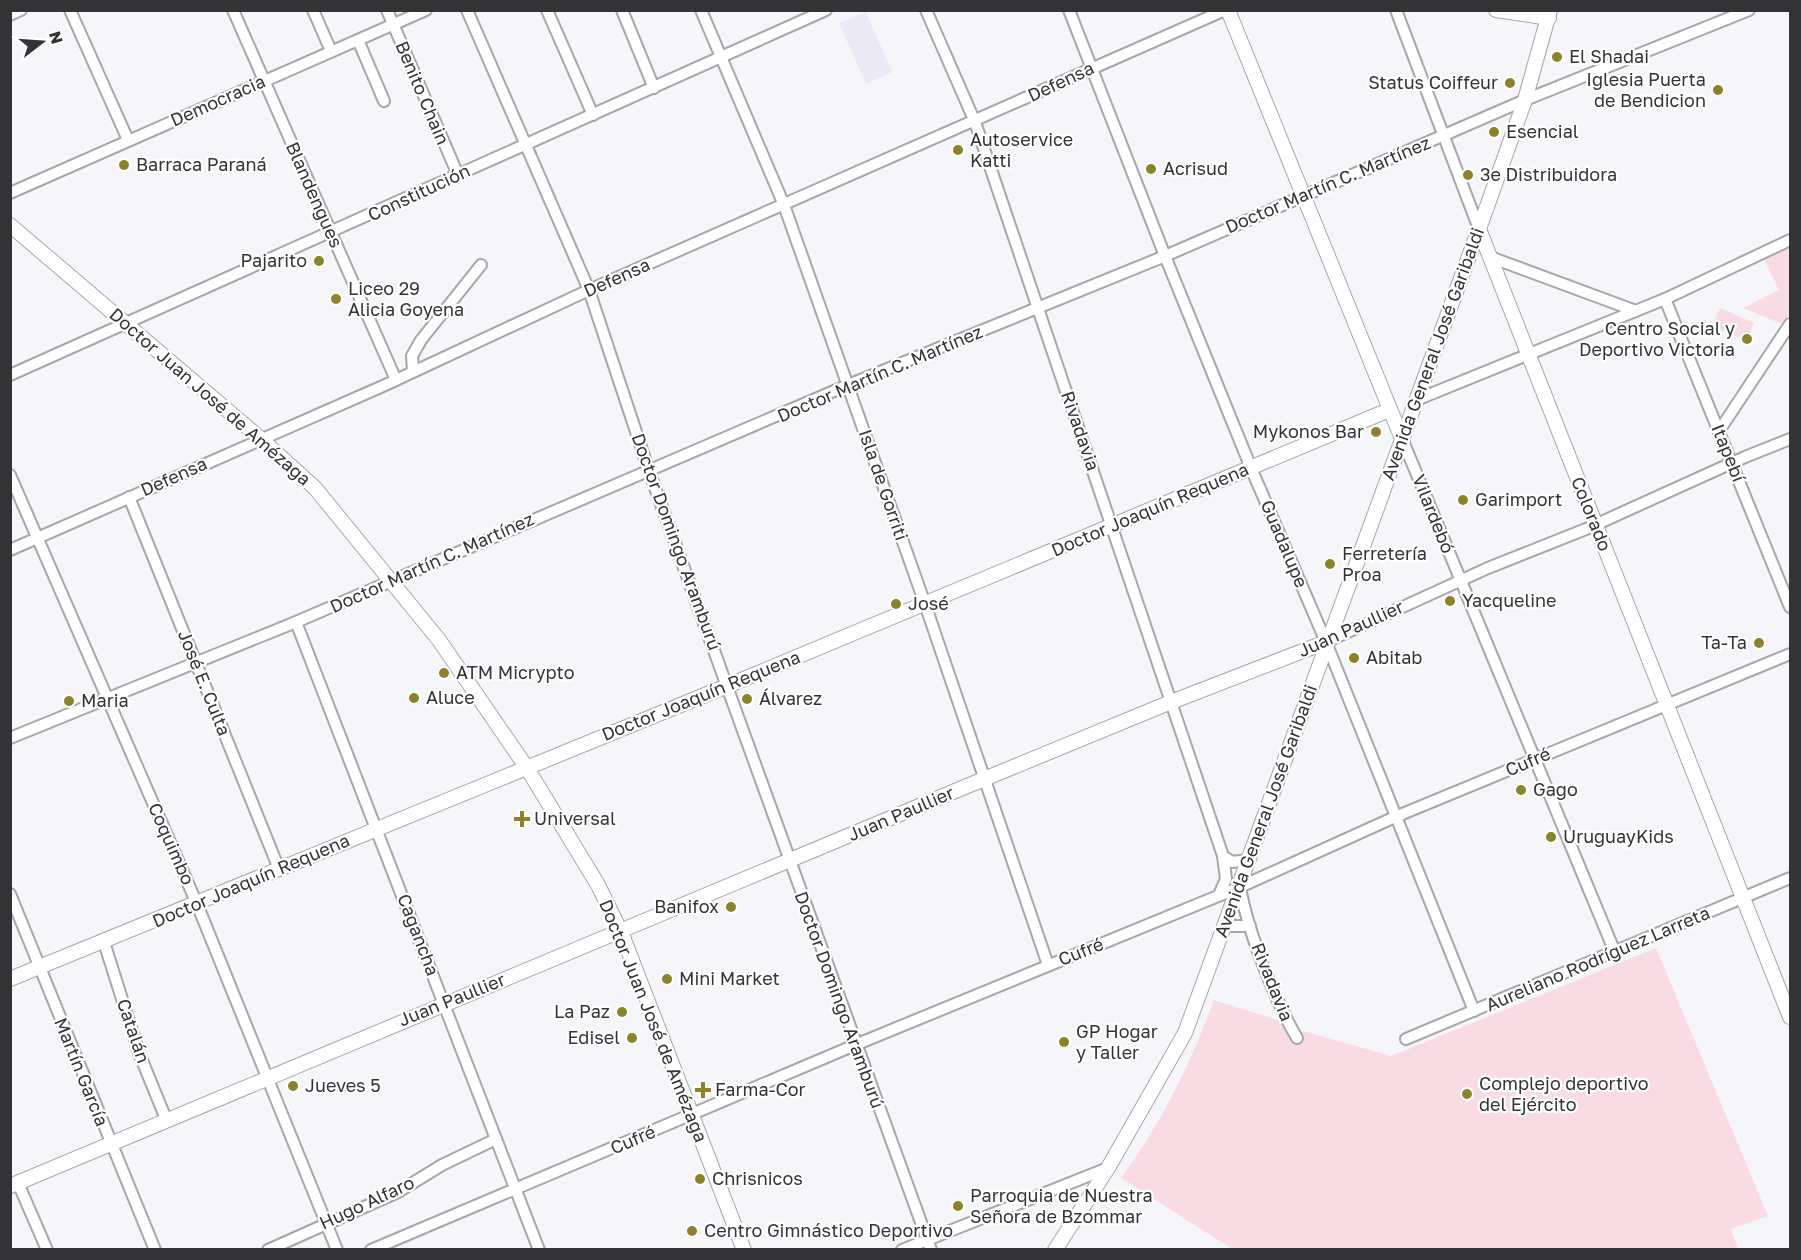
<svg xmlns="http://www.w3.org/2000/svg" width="1801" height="1260" viewBox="0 0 1801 1260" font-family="'Golos Text',sans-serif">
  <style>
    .built { fill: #ebe9f5 }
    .green { fill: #f9dce3 }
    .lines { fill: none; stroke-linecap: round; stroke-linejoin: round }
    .minor-casing { stroke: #a7a6ab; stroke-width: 14 }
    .tertiary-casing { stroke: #a7a6ab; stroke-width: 16 }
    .minor { stroke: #fff; stroke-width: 10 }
    .tertiary { stroke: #fff; stroke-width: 14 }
    .poi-dot { fill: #8b822a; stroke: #fff; stroke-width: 2 }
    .labels { text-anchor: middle; stroke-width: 4.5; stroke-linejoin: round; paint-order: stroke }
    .poi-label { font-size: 18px; fill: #333335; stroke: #fff; text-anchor: start }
    .street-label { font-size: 18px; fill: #333335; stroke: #fff }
  </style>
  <rect width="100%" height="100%" fill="#f6f5fa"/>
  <path class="built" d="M866,12L892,72L866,84L839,23Z"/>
  <g class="green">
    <path d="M1790,246V313L1782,324L1743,308L1779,290L1764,259Z"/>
    <path d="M1720,308L1754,323L1746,341L1712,326Z"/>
    <path d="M1656,948L1768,1216L1731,1229L1738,1249H1232L1121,1178C1161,1124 1191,1063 1214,1000L1281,1021L1294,1045L1304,1038L1301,1033L1303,1031L1391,1056Z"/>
  </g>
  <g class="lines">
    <defs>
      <g id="minor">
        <path d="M70,10L128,140"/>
        <path d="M233,10L396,380"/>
        <path d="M313,10L331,51"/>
        <path d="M387,10L458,175"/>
        <path d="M467,10L589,290L649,471L931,1250"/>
        <path d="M547,10L593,115"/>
        <path d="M622,10L654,88"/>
        <path d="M701,10L784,205L925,604L1048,965"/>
        <path d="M926,10L975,122L1223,856L1232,862L1249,860"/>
        <path d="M1069,10L1165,256L1251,468L1326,642L1474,1011"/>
        <path d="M1396,10L1479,229"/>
        <path d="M10,15L21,10"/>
        <path d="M358,40L384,101"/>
        <path d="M10,193L426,10"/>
        <path d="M1490,257L1636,311"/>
        <path d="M1665,299L1790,607"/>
        <path d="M413,371L412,356L421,340L481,265"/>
        <path d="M10,375L826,10"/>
        <path d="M1416,400L1665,299L1790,240"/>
        <path d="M1719,431L1790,324"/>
        <path d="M1403,441L1614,950"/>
        <path d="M10,475L197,904L337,1250"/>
        <path d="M129,497L279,869"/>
        <path d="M10,550L383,386L589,290L1225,10"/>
        <path d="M296,622L539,1250"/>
        <path d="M1326,642L1488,568L1586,529L1745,457L1790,439"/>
        <path d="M10,738L296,622L848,385L1165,256L1525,100L1749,10"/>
        <path d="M1240,887C1247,929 1275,1001 1297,1038"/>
        <path d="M10,894L155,1250"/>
        <path d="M1219,895L1226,879L1223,856"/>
        <path d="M1225,926H1250"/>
        <path d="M104,942L139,1053L166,1119"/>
        <path d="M1406,1039L1790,878"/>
        <path d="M18,1183L47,1250"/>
        <path d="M268,1250L398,1192L442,1165L496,1139"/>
        <path d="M371,1250L855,1045L1240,887L1395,817L1790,654"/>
        <path d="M902,1250L1108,1168"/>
      </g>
      <g id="tertiary">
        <path d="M1228,10L1403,441"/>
        <path d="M1496,10L1549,18"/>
        <path d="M10,225L261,439L315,488L439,640L527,768L598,885L621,932L744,1250"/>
        <path d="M1479,229L1790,1017"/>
        <path d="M10,979L727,686L1389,410"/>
        <path d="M10,1186L984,779L1171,702L1326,642"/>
        <path d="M1055,1250L1108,1168L1185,1033L1479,229L1525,100L1550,10"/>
      </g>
    </defs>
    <use href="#minor" class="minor-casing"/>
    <use href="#tertiary" class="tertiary-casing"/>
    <use href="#minor" class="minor"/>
    <use href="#tertiary" class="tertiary"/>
  </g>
  <g class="poi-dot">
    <circle cx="1557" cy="57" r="6"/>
    <circle cx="1510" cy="83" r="6"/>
    <circle cx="1718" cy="90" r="6"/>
    <circle cx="1494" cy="132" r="6"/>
    <circle cx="958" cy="150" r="6"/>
    <circle cx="124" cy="165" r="6"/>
    <circle cx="1151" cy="169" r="6"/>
    <circle cx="1468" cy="175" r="6"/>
    <circle cx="319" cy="261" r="6"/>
    <circle cx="336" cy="299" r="6"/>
    <circle cx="1747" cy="339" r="6"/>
    <circle cx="1376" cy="432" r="6"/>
    <circle cx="1463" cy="500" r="6"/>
    <circle cx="1330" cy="564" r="6"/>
    <circle cx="1450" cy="601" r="6"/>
    <circle cx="896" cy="604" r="6"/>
    <circle cx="1759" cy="643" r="6"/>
    <circle cx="1354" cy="658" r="6"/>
    <circle cx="444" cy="673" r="6"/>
    <circle cx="414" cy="698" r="6"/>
    <circle cx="747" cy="699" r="6"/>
    <circle cx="69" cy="701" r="6"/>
    <circle cx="1521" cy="790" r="6"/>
    <path d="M519 810h6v6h6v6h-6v6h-6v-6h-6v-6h6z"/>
    <circle cx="1551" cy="837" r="6"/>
    <circle cx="731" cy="907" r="6"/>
    <circle cx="667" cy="979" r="6"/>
    <circle cx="622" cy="1012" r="6"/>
    <circle cx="632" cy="1038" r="6"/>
    <circle cx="1064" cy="1042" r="6"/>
    <circle cx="293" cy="1086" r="6"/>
    <path d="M700 1081h6v6h6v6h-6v6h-6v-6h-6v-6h6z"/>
    <circle cx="1467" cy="1094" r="6"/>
    <circle cx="700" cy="1179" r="6"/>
    <circle cx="958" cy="1206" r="6"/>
    <circle cx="692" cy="1231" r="6"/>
  </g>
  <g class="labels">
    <g class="poi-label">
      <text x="1569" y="63">El Shadai</text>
      <text x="1706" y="86" text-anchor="end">Iglesia Puerta<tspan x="1706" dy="21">de Bendicion</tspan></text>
      <text x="1498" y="89" text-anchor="end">Status Coiffeur</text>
      <text x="1506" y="138">Esencial</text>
      <text x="970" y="146">Autoservice<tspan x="970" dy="21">Katti</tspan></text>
      <text x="136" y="171">Barraca Paraná</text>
      <text x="1163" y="175">Acrisud</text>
      <text x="1480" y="181">3e Distribuidora</text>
      <text x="307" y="267" text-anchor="end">Pajarito</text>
      <text x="348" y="295">Liceo 29<tspan x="348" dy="21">Alicia Goyena</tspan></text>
      <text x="1735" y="335" text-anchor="end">Centro Social y<tspan x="1735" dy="21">Deportivo Victoria</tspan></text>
      <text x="1364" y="438" text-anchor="end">Mykonos Bar</text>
      <text x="1475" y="506">Garimport</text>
      <text x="1342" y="560">Ferretería<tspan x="1342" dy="21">Proa</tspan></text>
      <text x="1462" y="607">Yacqueline</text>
      <text x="908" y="610">José</text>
      <text x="1747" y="649" text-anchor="end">Ta-Ta</text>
      <text x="1366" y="664">Abitab</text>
      <text x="456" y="679">ATM Micrypto</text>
      <text x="426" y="704">Aluce</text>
      <text x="759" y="705">Álvarez</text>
      <text x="81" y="707">Maria</text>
      <text x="1533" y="796">Gago</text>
      <text x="534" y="825">Universal</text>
      <text x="1563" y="843">UruguayKids</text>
      <text x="719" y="913" text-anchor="end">Banifox</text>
      <text x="679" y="985">Mini Market</text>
      <text x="610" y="1018" text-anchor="end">La Paz</text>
      <text x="1076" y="1038">GP Hogar<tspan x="1076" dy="21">y Taller</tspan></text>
      <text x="620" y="1044" text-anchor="end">Edisel</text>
      <text x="1479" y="1090">Complejo deportivo<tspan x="1479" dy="21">del Ejército</tspan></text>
      <text x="305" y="1092">Jueves 5</text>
      <text x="715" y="1096">Farma-Cor</text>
      <text x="712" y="1185">Chrisnicos</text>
      <text x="970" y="1202">Parroquia de Nuestra<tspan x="970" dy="21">Señora de Bzommar</tspan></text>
      <text x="704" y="1237">Centro Gimnástico Deportivo</text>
    </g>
    <g class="street-label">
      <text transform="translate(1061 82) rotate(-25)" y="6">Defensa</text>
      <text transform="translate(422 93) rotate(67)" y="6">Benito Chain</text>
      <text transform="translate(218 101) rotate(-24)" y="6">Democracia</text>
      <text transform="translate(1328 185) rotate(-23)" y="6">Doctor Martín C. Martínez</text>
      <text transform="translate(419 193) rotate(-25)" y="6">Constitución</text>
      <text transform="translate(314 195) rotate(66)" y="6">Blandengues</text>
      <text transform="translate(617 278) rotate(-24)" y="6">Defensa</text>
      <text transform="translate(1433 354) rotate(-70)" y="6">Avenida General José Garibaldi</text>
      <text transform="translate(880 374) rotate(-23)" y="6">Doctor Martín C. Martínez</text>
      <text transform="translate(210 397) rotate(41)" y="6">Doctor Juan José de Amézaga</text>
      <text transform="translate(1080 431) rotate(71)" y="6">Rivadavia</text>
      <text transform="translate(1728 453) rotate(68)" y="6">Itapebí</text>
      <text transform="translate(174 477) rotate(-24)" y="6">Defensa</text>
      <text transform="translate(883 485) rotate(71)" y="6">Isla de Gorriti</text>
      <text transform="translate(1150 510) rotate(-23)" y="6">Doctor Joaquín Requena</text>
      <text transform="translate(1433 514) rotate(68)" y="6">Vilardebó</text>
      <text transform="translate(1591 514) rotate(68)" y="6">Colorado</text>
      <text transform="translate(676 542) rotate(70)" y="6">Doctor Domingo Aramburú</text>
      <text transform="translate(1284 544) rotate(67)" y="6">Guadalupe</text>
      <text transform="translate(432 563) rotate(-24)" y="6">Doctor Martín C. Martínez</text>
      <text transform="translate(1351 629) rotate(-24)" y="6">Juan Paullier</text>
      <text transform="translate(204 683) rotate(68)" y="6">José E. Culta</text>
      <text transform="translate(701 696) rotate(-22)" y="6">Doctor Joaquín Requena</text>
      <text transform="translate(1528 762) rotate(-23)" y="6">Cufré</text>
      <text transform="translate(1266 811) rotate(-70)" y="6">Avenida General José Garibaldi</text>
      <text transform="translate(901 814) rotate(-23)" y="6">Juan Paullier</text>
      <text transform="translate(171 844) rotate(66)" y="6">Coquimbo</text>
      <text transform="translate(251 881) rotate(-23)" y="6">Doctor Joaquín Requena</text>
      <text transform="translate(418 935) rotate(69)" y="6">Cagancha</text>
      <text transform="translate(1081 952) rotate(-22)" y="6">Cufré</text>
      <text transform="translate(1598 959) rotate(-23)" y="6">Aureliano Rodríguez Larreta</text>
      <text transform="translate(1272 982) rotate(68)" y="6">Rivadavia</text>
      <text transform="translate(452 1000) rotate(-22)" y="6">Juan Paullier</text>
      <text transform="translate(839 1000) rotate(70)" y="6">Doctor Domingo Aramburú</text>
      <text transform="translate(653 1021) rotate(68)" y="6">Doctor Juan José de Amézaga</text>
      <text transform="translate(133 1031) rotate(71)" y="6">Catalán</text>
      <text transform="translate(81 1072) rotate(68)" y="6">Martín García</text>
      <text transform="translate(633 1140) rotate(-23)" y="6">Cufré</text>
      <text transform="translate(367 1203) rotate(-25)" y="6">Hugo Alfaro</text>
    </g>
  </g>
  <rect width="1801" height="1260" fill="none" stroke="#333335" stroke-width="24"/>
  <g transform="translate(42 42) rotate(73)" stroke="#ffffff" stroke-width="4.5" paint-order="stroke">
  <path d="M0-4.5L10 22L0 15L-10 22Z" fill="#333335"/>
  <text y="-9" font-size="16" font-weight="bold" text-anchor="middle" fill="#333335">N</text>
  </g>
</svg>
